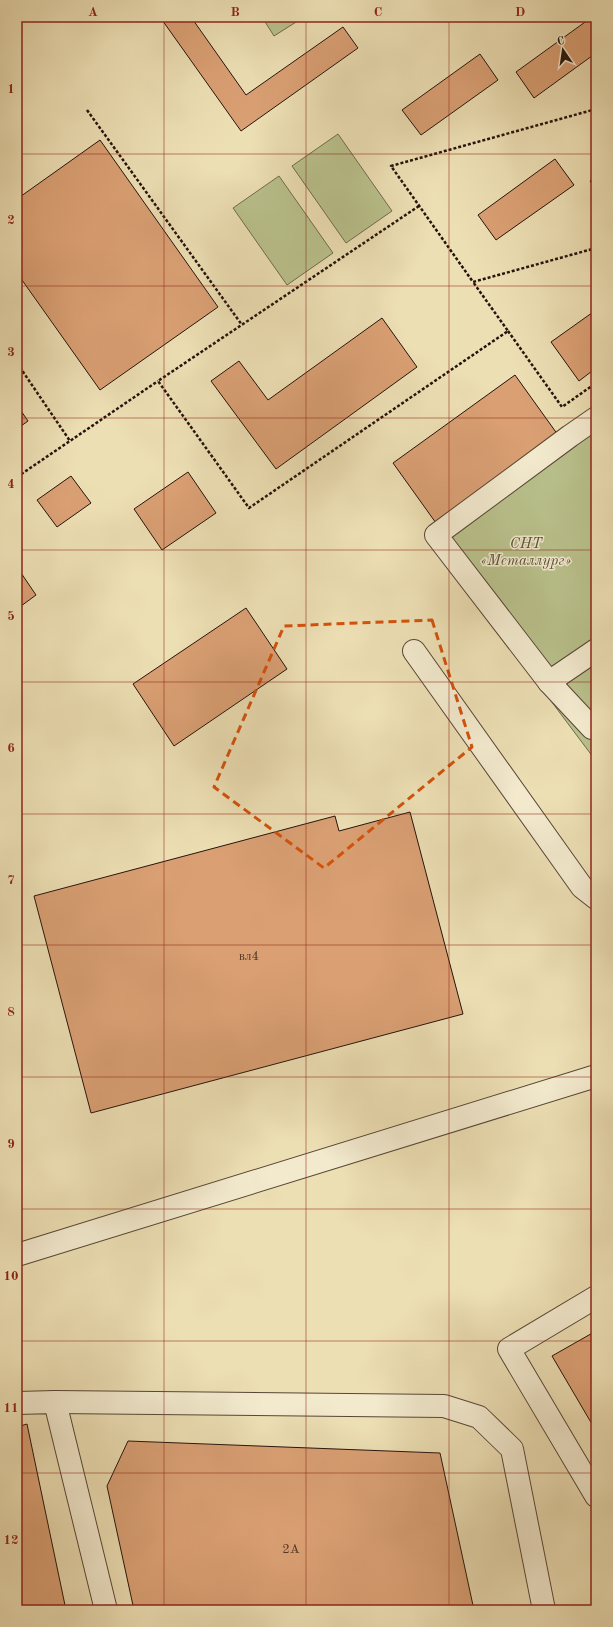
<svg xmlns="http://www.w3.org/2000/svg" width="613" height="1627" viewBox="0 0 613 1627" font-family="'Old Standard TT',serif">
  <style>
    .garden { fill: #b9c18c; stroke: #6f6a4c }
    .building { fill: #daa074; stroke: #25130b }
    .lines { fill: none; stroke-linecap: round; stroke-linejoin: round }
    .minor-casing { stroke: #574635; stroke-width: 24 }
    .path { stroke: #25130b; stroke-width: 2.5; stroke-dasharray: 3 2; stroke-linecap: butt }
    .minor { stroke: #f3eace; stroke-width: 22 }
    .marked { fill: none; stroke: #d4520c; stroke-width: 3; stroke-dasharray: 8 5; stroke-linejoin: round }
    .grid { fill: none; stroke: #8f2418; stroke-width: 1; stroke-opacity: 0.55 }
    .labels { text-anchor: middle; stroke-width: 3; stroke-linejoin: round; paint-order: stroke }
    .number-label { font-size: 13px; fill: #523625 }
    .park-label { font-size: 15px; font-style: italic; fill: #595038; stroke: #f3eace }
    .neatline { fill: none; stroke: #8f2418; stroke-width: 1.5 }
    .grid-label { font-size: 13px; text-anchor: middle; font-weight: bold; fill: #8f2418 }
  </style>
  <rect width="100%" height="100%" fill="#eddfb4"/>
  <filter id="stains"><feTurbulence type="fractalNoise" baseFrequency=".005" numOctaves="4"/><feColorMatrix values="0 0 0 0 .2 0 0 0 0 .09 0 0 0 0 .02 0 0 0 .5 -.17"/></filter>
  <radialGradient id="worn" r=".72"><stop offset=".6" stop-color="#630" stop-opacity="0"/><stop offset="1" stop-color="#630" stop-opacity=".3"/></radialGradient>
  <g class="garden">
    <path d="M262,17H304L274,36Z"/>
    <path d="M338,134L392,211L346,243L292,166Z"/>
    <path d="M279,176L333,253L287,285L233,208Z"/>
    <path d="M596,414V761L428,537Z"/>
  </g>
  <g class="building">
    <path d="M160,17H191L246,95L343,27L358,48L241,131Z"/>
    <path d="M592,17L596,21V53L534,98L516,72Z"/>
    <path d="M480,54L498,80L421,135L402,110Z"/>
    <path d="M100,140L218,307L100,390L17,273V199Z"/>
    <path d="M555,159L574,185L496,240L478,215Z"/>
    <path d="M596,176V189L590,181Z"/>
    <path d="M596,310V368L579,381L551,342Z"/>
    <path d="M382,318L417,367L276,469L211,381L239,361L268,400Z"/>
    <path d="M515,375L558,435L436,523L393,463Z"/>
    <path d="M17,405L28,421L17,429Z"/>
    <path d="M188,472L216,513L162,550L134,509Z"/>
    <path d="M71,476L91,503L57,527L37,500Z"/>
    <path d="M17,567L36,595L17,609Z"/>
    <path d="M246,608L287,669L174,746L133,684Z"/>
    <path d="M410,812L463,1014L91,1113L34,896L335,816L339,831Z"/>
    <path d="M596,1331V1431L552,1356Z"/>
    <path d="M27,1424L66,1610H17V1427Z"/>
    <path d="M128,1441L440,1453L474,1610H134L107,1486Z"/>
  </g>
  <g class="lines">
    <defs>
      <g id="minor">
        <path d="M414,651L582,887L596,898"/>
        <path d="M549,682L596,650"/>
        <path d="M592,728L549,682L436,535L570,436L596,418"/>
        <path d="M17,1255L596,1076"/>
        <path d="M596,1297L509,1349L596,1496"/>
        <path d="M55,1402L444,1406L479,1417L512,1449L544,1610"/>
        <path d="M17,1403L55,1402L106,1610"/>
      </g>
    </defs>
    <use href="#minor" class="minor-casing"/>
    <g class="path">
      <path d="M596,109L391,166L473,282L596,248"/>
      <path d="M87,110L242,325"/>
      <path d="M419,206L158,381L249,508L508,331L473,282"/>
      <path d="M508,331L562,407L596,383"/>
      <path d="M17,363L70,441"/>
      <path d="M17,477L158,381"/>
    </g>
    <use href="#minor" class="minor"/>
  </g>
  <path class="marked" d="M432,620L472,747L324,868L214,787L284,626Z"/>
  <path class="grid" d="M164,17V1610M306,17V1610M449,17V1610M17,154H596M17,286H596M17,418H596M17,550H596M17,682H596M17,814H596M17,945H596M17,1077H596M17,1209H596M17,1341H596M17,1473H596"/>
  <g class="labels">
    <g class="number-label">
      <text x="249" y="960">вл4</text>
      <text x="291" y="1553">2А</text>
    </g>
    <g class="park-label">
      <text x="526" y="548">СНТ<tspan x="526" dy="17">«Металлург»</tspan></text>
    </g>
  </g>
  <rect width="613" height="1627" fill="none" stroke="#eddfb4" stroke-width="44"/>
  <g transform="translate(563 50) rotate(347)" stroke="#f3eace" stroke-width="3" paint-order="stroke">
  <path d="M0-3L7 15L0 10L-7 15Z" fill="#25130b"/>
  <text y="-6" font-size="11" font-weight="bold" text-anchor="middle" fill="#25130b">С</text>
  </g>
  <rect x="22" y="22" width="569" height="1583" class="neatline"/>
  <g class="grid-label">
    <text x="93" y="16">A</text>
    <text x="235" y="16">B</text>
    <text x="378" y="16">C</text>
    <text x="520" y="16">D</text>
    <text x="11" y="93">1</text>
    <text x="11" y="224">2</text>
    <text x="11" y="356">3</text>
    <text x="11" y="488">4</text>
    <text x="11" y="620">5</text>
    <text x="11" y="752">6</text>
    <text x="11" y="884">7</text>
    <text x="11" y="1016">8</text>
    <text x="11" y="1148">9</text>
    <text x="11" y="1280">10</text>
    <text x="11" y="1412">11</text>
    <text x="11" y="1544">12</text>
  </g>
  <rect width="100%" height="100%" filter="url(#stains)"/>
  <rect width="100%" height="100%" fill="url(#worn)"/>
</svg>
